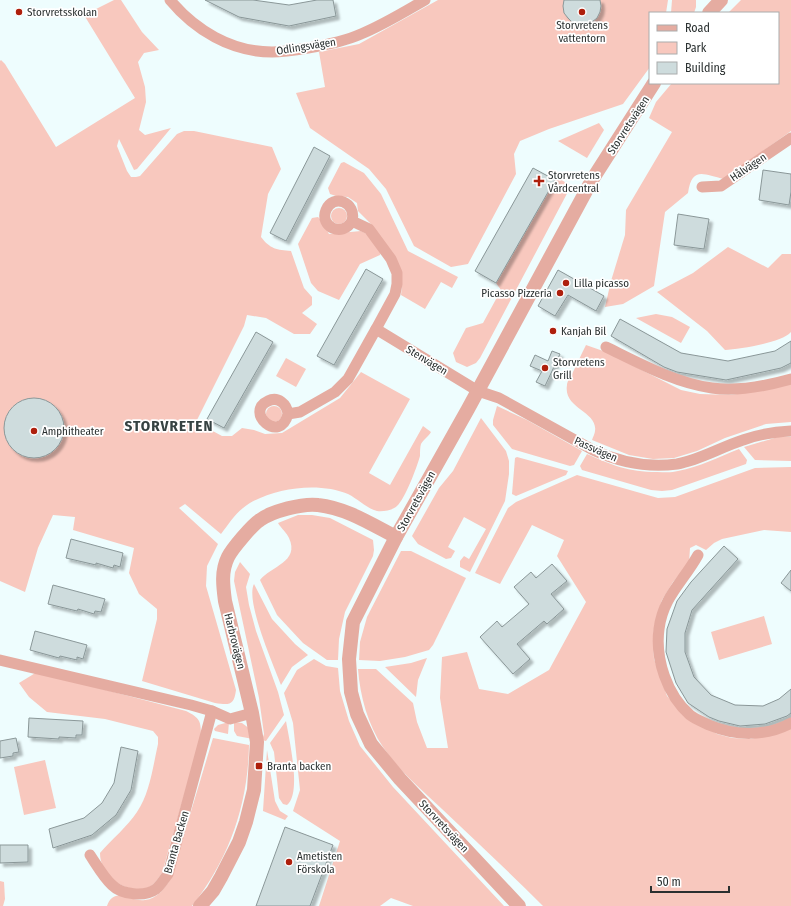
<svg xmlns="http://www.w3.org/2000/svg" width="791" height="906" viewBox="0 0 791 906" font-family="'Fira Sans Condensed',sans-serif">
  <style>
    .green { fill: #f8c8be }
    .building { fill: #cedcdd; stroke: #8a9798; filter: url(#shadow) }
    .lines { fill: none; stroke-linecap: round; stroke-linejoin: round }
    .minor { stroke: #e5aca1; stroke-width: 11 }
    .tertiary { stroke: #e5aca1; stroke-width: 14 }
    .poi-dot { fill: #ae1f0c; stroke: #fff; stroke-width: 1.5 }
    .labels { text-anchor: middle; stroke-width: 3.5; stroke-linejoin: round; paint-order: stroke }
    .poi-label { font-size: 11px; fill: #2a3030; stroke: #fff; text-anchor: start }
    .street-label { font-size: 11px; fill: #2a3030; stroke: #fff }
    .district-label { font-size: 15px; font-weight: bold; letter-spacing: 1px; fill: #364242; stroke: #fff }
  </style>
  <defs>
    <filter id="shadow"><feDropShadow dx="3.5" dy="3.5" stdDeviation="1" flood-color="#0004"/></filter>
  </defs>
  <rect width="100%" height="100%" fill="#eefdfe"/>
  <g class="green">
    <path d="M114,0H121L142,32L159,50L144,53L138,62L145,87L146,102L139,130L145,135L171,128L137,169L134,170L119,139L117,146L127,171L131,177H136L140,176L177,134L184,131H194L272,147L281,169L268,194L261,237C270,249 277,250 291,251L304,288L312,297V305L302,313L317,324L310,334H294L266,318L247,315L244,326L196,422L222,436H232L242,428L254,430L265,434L282,433L340,398L361,372L410,399L369,473L390,485L423,426L431,432C429,436 423,440 421,444C420,447 420,452 420,456C417,467 405,499 397,506C393,510 383,512 377,511C366,508 358,499 348,494C318,481 268,488 243,508C234,515 228,525 221,534L185,504L179,508L218,544L207,566L206,586L236,690C234,706 229,705 215,703L142,681L157,619V609L139,594L129,573L134,548L73,530L75,517L53,515L38,548L25,592L0,581V61L1,60L5,64L56,147L135,98L84,15Z"/>
    <path d="M438,0H668L666,13H650V67L623,104L549,129L520,141L514,154L516,174L468,264L451,267L414,246L386,189L369,169L310,128L296,93L325,87L319,52L359,44Z"/>
    <path d="M672,0H696V7L694,13H671Z"/>
    <path d="M741,0H791V131L724,179C703,174 692,166 688,193L665,212L654,286L623,304L605,307L611,281L625,235L626,210L672,132L649,118L656,102L672,83H778V13H728Z"/>
    <path d="M599,123L604,130L587,158L558,141Z"/>
    <path d="M344,162L364,173L381,194L408,251L458,277L452,288L441,282L425,309L401,295L402,286L371,224L358,211L357,203L348,197L336,196L330,194L328,188L341,163Z"/>
    <path d="M557,177L571,186L480,358L476,363L467,367L456,362L453,353L466,328L483,323L501,290L496,283Z"/>
    <circle cx="339" cy="216" r="8"/>
    <path d="M318,217L322,221L329,234L361,231L367,234L381,252L380,255L360,264L339,300L318,291L311,283L298,244L312,218Z"/>
    <path d="M728,247L768,268L782,254H791V332C781,343 740,349 725,350L707,331L657,292L693,273Z"/>
    <path d="M656,314L672,317L690,327L681,343L636,318Z"/>
    <path d="M586,345L606,352L681,390L700,394L731,395L769,389L791,381V422L766,424L725,438L697,451L674,458L653,459L629,455L592,440C593,437 595,433 595,431C598,411 563,409 567,385C567,382 570,377 572,374C577,364 581,355 586,345Z"/>
    <path d="M286,358L306,369L296,387L276,376Z"/>
    <path d="M497,406L527,420L582,451L574,465L570,466L512,449L493,425V420Z"/>
    <circle cx="274" cy="414" r="8"/>
    <path d="M481,418L506,451L509,461V474L505,501L470,572L460,567V561L464,556L469,559L486,529L464,517L448,547L455,551L451,558L446,559L418,544L412,536L439,488L453,471Z"/>
    <path d="M778,437H791V461L755,460L744,447Z"/>
    <path d="M739,449L747,460L746,464L672,490L662,491L651,490L582,470L580,466L587,454C612,465 628,472 657,472C664,472 671,473 678,471C699,467 719,457 739,449Z"/>
    <path d="M517,457L568,471L566,475L516,496L512,494L515,458Z"/>
    <path d="M791,467V532L764,530L722,539L714,543L706,550L696,545L690,548L689,563L673,582L662,600L657,615L654,628L653,641L654,659L667,696L690,719L717,734L732,738L751,739L791,728V906H543C510,873 476,841 442,809C421,789 399,771 383,747C368,725 360,696 358,669H376L413,703L417,722L427,748H448L440,698L442,657L467,652L479,689L508,694L549,670L586,602L557,556L564,540L532,525L500,584L475,573L508,508L516,502L577,475L658,498L675,497L755,468Z"/>
    <path d="M298,515H312L330,518L373,540L374,550L373,556L345,612L339,639L338,660H327L303,643L277,615L260,580C271,566 300,562 289,538C287,533 281,528 278,523Z"/>
    <path d="M401,551H411L466,578L433,645L429,650L405,657L380,661L359,660L360,642L367,617Z"/>
    <path d="M240,562L250,574L246,587L249,605L256,631L278,692L284,715L266,741L262,740L264,734L259,698L234,581L235,572Z"/>
    <path d="M254,584L272,619L295,644L308,655L292,667L281,685C274,666 245,601 254,584Z"/>
    <path d="M764,616L772,644L719,660L711,632Z"/>
    <path d="M427,658L418,680L416,697L385,667L411,663Z"/>
    <path d="M314,659L326,666L338,668L340,691L349,721L360,746L393,787L504,906H413L391,898L380,906H319L340,841L293,811L300,790L293,723L284,693L297,670Z"/>
    <path d="M37,672L186,711C200,718 201,721 201,736L162,873C158,878 154,886 147,888C125,894 100,876 100,853C112,839 127,827 137,812C150,793 153,766 158,744V737L153,731L105,719L47,712L29,697L19,683Z"/>
    <path d="M286,721C289,739 302,793 287,805L283,804L279,798L274,752L270,743Z"/>
    <path d="M229,722L228,734L215,731L214,729L218,725Z"/>
    <path d="M234,722L242,723L250,729L253,739L237,736L234,731Z"/>
    <path d="M213,738L249,745C248,805 229,859 192,906H107C114,886 129,902 145,900C157,899 165,888 171,878Z"/>
    <path d="M267,750L275,801L280,811L288,816L285,820L263,811Z"/>
    <path d="M45,760L56,808L24,815L14,767Z"/>
    <path d="M0,881L4,882L5,899L3,906H0Z"/>
  </g>
  <g class="building">
    <path d="M205,0H253L289,5L317,0H333L336,16L289,26L239,17Z"/>
    <path d="M564,0H600L601,6L600,12L597,18L592,22L586,25H579L573,23L568,18L564,13L563,6Z"/>
    <path d="M314,147L330,156L286,241L270,233Z"/>
    <path d="M533,168L555,180L496,283L475,271Z"/>
    <path d="M763,170L791,174V192L789,205L759,200Z"/>
    <path d="M678,214L709,219L704,249L674,245Z"/>
    <path d="M366,269L383,279L334,365L317,356Z"/>
    <path d="M558,270L604,296L596,311L568,295L555,316L538,306Z"/>
    <path d="M620,319L681,353L728,361L775,351L791,341V363L781,368L726,380L677,372L664,367L611,336Z"/>
    <path d="M256,332L273,342L224,428L207,419Z"/>
    <path d="M552,351L560,354L545,386L536,382L542,371L530,366L535,355L548,361Z"/>
    <circle cx="34" cy="428" r="30"/>
    <path d="M71,539L123,553L120,567L114,565L113,568L96,563V565L66,558Z"/>
    <path d="M724,546L738,559L692,610L685,633V652L694,677L711,695L735,705L763,706L779,699L791,689V713L787,716L765,724L740,726L719,721L709,717L688,703L676,683L666,652L667,629L677,601L691,582Z"/>
    <path d="M552,564L567,581L551,594L564,609L547,624L544,621L517,644L530,659L513,674L480,637L497,621L502,627L529,604L514,587L531,572L536,578Z"/>
    <path d="M791,570V591L781,583Z"/>
    <path d="M53,585L105,599L101,612L95,611L94,614L78,609L77,611L48,604Z"/>
    <path d="M35,631L87,645L83,659L77,657V660L60,656L59,658L30,650Z"/>
    <path d="M29,718L83,721L82,735H76V738L59,737V739L28,737Z"/>
    <path d="M16,738L19,752L13,753V756L0,758V741Z"/>
    <path d="M121,747L138,751L131,790L116,815L92,835L53,848L49,829L84,818L102,803L114,783Z"/>
    <path d="M285,827L333,845L310,906H256Z"/>
    <path d="M0,845H28V862L0,863Z"/>
  </g>
  <g class="lines">
    <g class="minor">
      <path d="M170,0C195,30 231,52 272,52C284,52 296,50 308,48C326,45 345,41 361,34C383,25 404,12 425,0"/>
      <path d="M702,187L721,186L791,138"/>
      <path d="M352,221C343,238 319,227 326,210C333,193 357,202 352,221L369,229L391,259L397,273V284L395,294L376,329L478,391L499,398L593,450C619,462 648,468 677,464C700,460 721,447 743,440C759,434 774,432 791,431"/>
      <path d="M606,347C639,363 675,383 712,388C738,392 766,386 791,379"/>
      <path d="M288,414C287,404 278,396 268,401C244,412 280,445 288,414L300,412L335,392L348,379L376,329"/>
      <path d="M698,555C683,582 663,597 659,629C655,659 667,695 690,715C695,719 703,722 709,725C735,736 765,737 791,723"/>
      <path d="M0,660L191,705L212,711L230,719L252,713"/>
      <path d="M90,855C96,864 104,878 112,885C122,895 145,897 156,889C161,885 164,879 168,874L212,711"/>
    </g>
    <g class="tertiary">
      <path d="M709,13L721,0"/>
      <path d="M200,906L213,891L221,877L239,842L246,822L254,790L257,742L252,713L225,601C223,586 221,571 228,557C232,549 252,525 260,520C272,511 303,503 318,505C346,508 371,524 396,537"/>
      <path d="M519,906L400,779L371,744L357,714L351,692L349,659L353,622L396,537L468,409L592,180L654,83"/>
    </g>
  </g>
  <g class="poi-dot">
    <circle cx="19" cy="12" r="4"/>
    <circle cx="582" cy="12" r="4"/>
    <path d="M537 175h4v4h4v4h-4v4h-4v-4h-4v-4h4z"/>
    <circle cx="566" cy="283" r="4"/>
    <circle cx="560" cy="293" r="4"/>
    <circle cx="553" cy="331" r="4"/>
    <circle cx="545" cy="368" r="4"/>
    <circle cx="34" cy="431" r="4"/>
    <rect x="255" y="762" width="8" height="8" rx="2"/>
    <circle cx="289" cy="862" r="4"/>
  </g>
  <g class="labels">
    <g class="poi-label">
      <text x="27" y="16">Storvretsskolan</text>
      <text x="582" y="29" text-anchor="middle">Storvretens<tspan x="582" dy="13">vattentorn</tspan></text>
      <text x="548" y="179">Storvretens<tspan x="548" dy="13">Vårdcentral</tspan></text>
      <text x="574" y="287">Lilla picasso</text>
      <text x="552" y="297" text-anchor="end">Picasso Pizzeria</text>
      <text x="561" y="335">Kanjah Bil</text>
      <text x="553" y="366">Storvretens<tspan x="553" dy="13">Grill</tspan></text>
      <text x="42" y="435">Amphitheater</text>
      <text x="267" y="770">Branta backen</text>
      <text x="297" y="860">Ametisten<tspan x="297" dy="13">Förskola</tspan></text>
    </g>
    <g class="street-label">
      <text transform="translate(306 46) rotate(-9)" y="4">Odlingsvägen</text>
      <text transform="translate(628 125) rotate(-57)" y="4">Storvretsvägen</text>
      <text transform="translate(748 167) rotate(-34)" y="4">Hålvägen</text>
      <text transform="translate(427 360) rotate(31)" y="4">Stenvägen</text>
      <text transform="translate(596 449) rotate(24)" y="4">Passvägen</text>
      <text transform="translate(416 501) rotate(-61)" y="4">Storvretsvägen</text>
      <text transform="translate(235 641) rotate(76)" y="4">Harbrovägen</text>
      <text transform="translate(444 826) rotate(47)" y="4">Storvretsvägen</text>
      <text transform="translate(176 842) rotate(-74)" y="4">Branta Backen</text>
    </g>
    <g class="district-label">
      <text x="169" y="431">STORVRETEN</text>
    </g>
  </g>
  <rect x="649" y="12" width="130" height="72" fill="#ffffff" stroke="#aaacac"/>
  <rect x="657" y="25" width="20" height="6" fill="#e5aca1" stroke="#aaacac"/>
  <text x="685" y="32" font-size="12" fill="#2a3030">Road</text>
  <rect x="657" y="42" width="20" height="12" fill="#f8c8be" stroke="#aaacac"/>
  <text x="685" y="52" font-size="12" fill="#2a3030">Park</text>
  <rect x="657" y="62" width="20" height="12" fill="#cedcdd" stroke="#aaacac"/>
  <text x="685" y="72" font-size="12" fill="#2a3030">Building</text>
  <path d="M651 886v6h78v-6" fill="none" stroke="#2a3030" stroke-width="2"/>
  <text x="657" y="886" font-size="12" fill="#2a3030" stroke="#ffffff" stroke-width="3" paint-order="stroke">50 m</text>
</svg>
